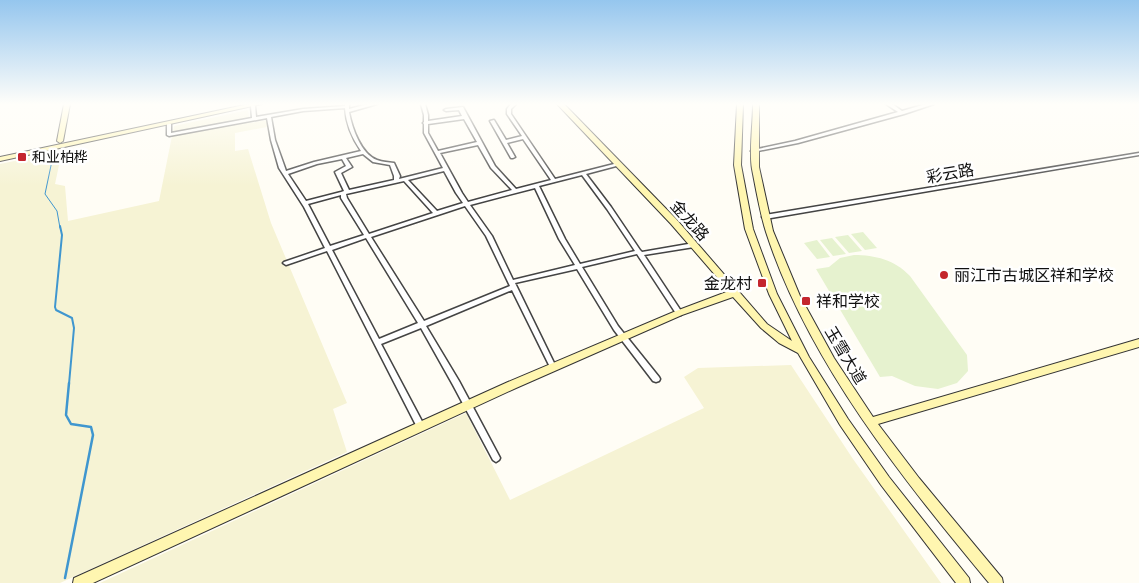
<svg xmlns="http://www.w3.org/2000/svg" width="1139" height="583" viewBox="0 0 1139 583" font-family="Lora,'Noto Sans SC',serif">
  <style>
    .farmland { fill: #f6f3d4 }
    .pitch { fill: #e6f2cf }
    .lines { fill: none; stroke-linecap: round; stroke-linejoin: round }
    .stream-far2 { stroke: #3f96cf; stroke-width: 1 }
    .stream-far1 { stroke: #3f96cf; stroke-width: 2 }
    .stream { stroke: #3f96cf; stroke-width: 2.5 }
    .street-casing { stroke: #444; stroke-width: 3 }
    .secondary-casing { stroke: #333; stroke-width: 2 }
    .street { fill: #fff; fill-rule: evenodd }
    .secondary { fill: #fff6b0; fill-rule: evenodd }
    .poi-dot { fill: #c4262e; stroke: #fff; stroke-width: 2 }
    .labels { text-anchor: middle; stroke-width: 5; stroke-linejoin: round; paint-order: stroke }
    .far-poi-label { font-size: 14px; fill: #111; stroke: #fff; text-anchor: start }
    .street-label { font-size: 16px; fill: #111; stroke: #fff }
    .poi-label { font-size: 16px; fill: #111; stroke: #fff; text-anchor: start }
  </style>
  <rect width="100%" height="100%" fill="#fffdf5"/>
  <g class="farmland">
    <path d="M248,110L250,123L267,120V127L235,133V151L248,149L271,223L347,403L333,409L347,452L60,583H0V164L62,151L55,184L65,186L68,221L159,201L174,126Z"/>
    <path d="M791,365L853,459L941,583H100L466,413L510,500L704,408L684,377L698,368Z"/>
  </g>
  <g class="pitch">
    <path d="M863,232L877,248L865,250L851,234Z"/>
    <path d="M848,235L862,251L849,253L835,237Z"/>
    <path d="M832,238L846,254L833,256L820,240Z"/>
    <path d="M817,240L830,257L817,259L804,243Z"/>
    <path d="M854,255C875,255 895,260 910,276L967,355L968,371L957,383L938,389L915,386L892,376L880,377L816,269L829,267L840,258Z"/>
  </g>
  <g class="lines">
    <path class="stream-far2" d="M53,156L45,194L57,211L60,228"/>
    <path class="stream-far1" d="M60,226L62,235L55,307L56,310L72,318L74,328L69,384"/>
    <path class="stream" d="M65,578L93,435L91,427L71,424L66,415L69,383"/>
    <defs>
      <g id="street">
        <path d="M345,104H349V109L368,104H377L349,112C352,128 361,154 377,160C382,162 389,162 394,163L400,176L399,179L443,168L424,133V124L423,123L424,122V115L421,104H425L428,115V121L462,116L459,110L446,111L444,110L446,109L463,107L495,166L516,189L551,180L523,139L507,143L515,157L513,158H511L490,121L494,120L506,140L522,136L507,114V109L511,104H516L511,109V114L555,179L618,163H620V165L586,174L611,207L640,250L642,252L694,243L697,245L694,247L644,255L681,311L682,313L681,315H677L637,254L582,267L618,326L659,377L660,379L659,381L656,382L653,381L614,330L577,269L515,283L556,367L555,369L553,370L551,369L512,290L426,326L459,381L499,456L500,458L499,460L496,462L493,460L453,385L421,328L381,344L425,427L424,429L421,430L418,429L327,251L286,265L283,263L284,262L325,248L304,207L279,168L271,140L267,118L169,136L167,135V124L169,123L171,124V133L252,118L251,106L253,105L255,106L256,117L303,109L345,106ZM345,108C346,124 352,138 361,151L314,162L286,171L285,168L275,140L271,117L303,111ZM464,119L477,142L438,151L428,133V124ZM478,145L491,168L512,190L468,202L462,193L440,153ZM363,154L373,162L390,165L394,176V180L349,190L341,173L352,167L346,158ZM342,159L346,166L335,172L344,191L341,192L306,201L288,174L317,164ZM444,171L456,193L463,203L437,211L408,180ZM582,175L607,209L635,251L580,264L565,239L539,186ZM404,181L433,213L369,234L347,198L346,194ZM535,188L559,239L575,265L513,280L492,236L470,205ZM341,195V198L364,235L330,246L308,204ZM465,206L486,236L510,286L424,321L371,237ZM366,238L418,323L379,339L332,250Z"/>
        <path d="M886,104H892L902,111L926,104H934L904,114L798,143L753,152L751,151L753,150L795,141L898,112Z"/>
        <path d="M1139,153V155L765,219L762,217L765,215Z"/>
      </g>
      <g id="secondary">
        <path d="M64,104H70L63,141L60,143L57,141Z"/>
        <path d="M249,104H262L0,161V157Z"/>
        <path d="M557,104H564L677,220L767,324L792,341L769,294L745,229L734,165L737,104H743L741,165L753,229L777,294L809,357L848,419L889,477L969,578L970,583H956L881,485L840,425L798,353L779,343L761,328L733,297L682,315L516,388L93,583H73L74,578L508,382L676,311L729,291L671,224Z"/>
        <path d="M753,104H759V167L773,231L800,296L834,358L873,417L1139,339V347L878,424L919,478L1002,578L1003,583H989C903,479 808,362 766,232C760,213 756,189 752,169C749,152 753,123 753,104Z"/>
      </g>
    </defs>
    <use href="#street" class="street-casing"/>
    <use href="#secondary" class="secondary-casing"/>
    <use href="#street" class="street"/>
    <use href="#secondary" class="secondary"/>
  </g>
  <linearGradient id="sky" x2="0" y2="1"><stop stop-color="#95c6ee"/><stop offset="0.56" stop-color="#fffefa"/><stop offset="1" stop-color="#fffefa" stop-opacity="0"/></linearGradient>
  <rect width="1139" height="186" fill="url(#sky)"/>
  <g class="poi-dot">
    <rect x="17" y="152" width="10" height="10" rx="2.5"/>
    <circle cx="944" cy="275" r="5"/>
    <rect x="757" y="278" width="10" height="10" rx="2.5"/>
    <rect x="801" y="296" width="10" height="10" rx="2.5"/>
  </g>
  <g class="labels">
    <g class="far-poi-label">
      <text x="32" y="162">和业柏桦</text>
    </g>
    <g class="street-label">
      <text transform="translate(950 173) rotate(-10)" y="6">彩云路</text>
      <text transform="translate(690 220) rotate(48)" y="6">金龙路</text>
      <text transform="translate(846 355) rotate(59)" y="6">玉雪大道</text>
    </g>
    <g class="poi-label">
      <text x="954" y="281">丽江市古城区祥和学校</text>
      <text x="752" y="289" text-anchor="end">金龙村</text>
      <text x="816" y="307">祥和学校</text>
    </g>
  </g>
</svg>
